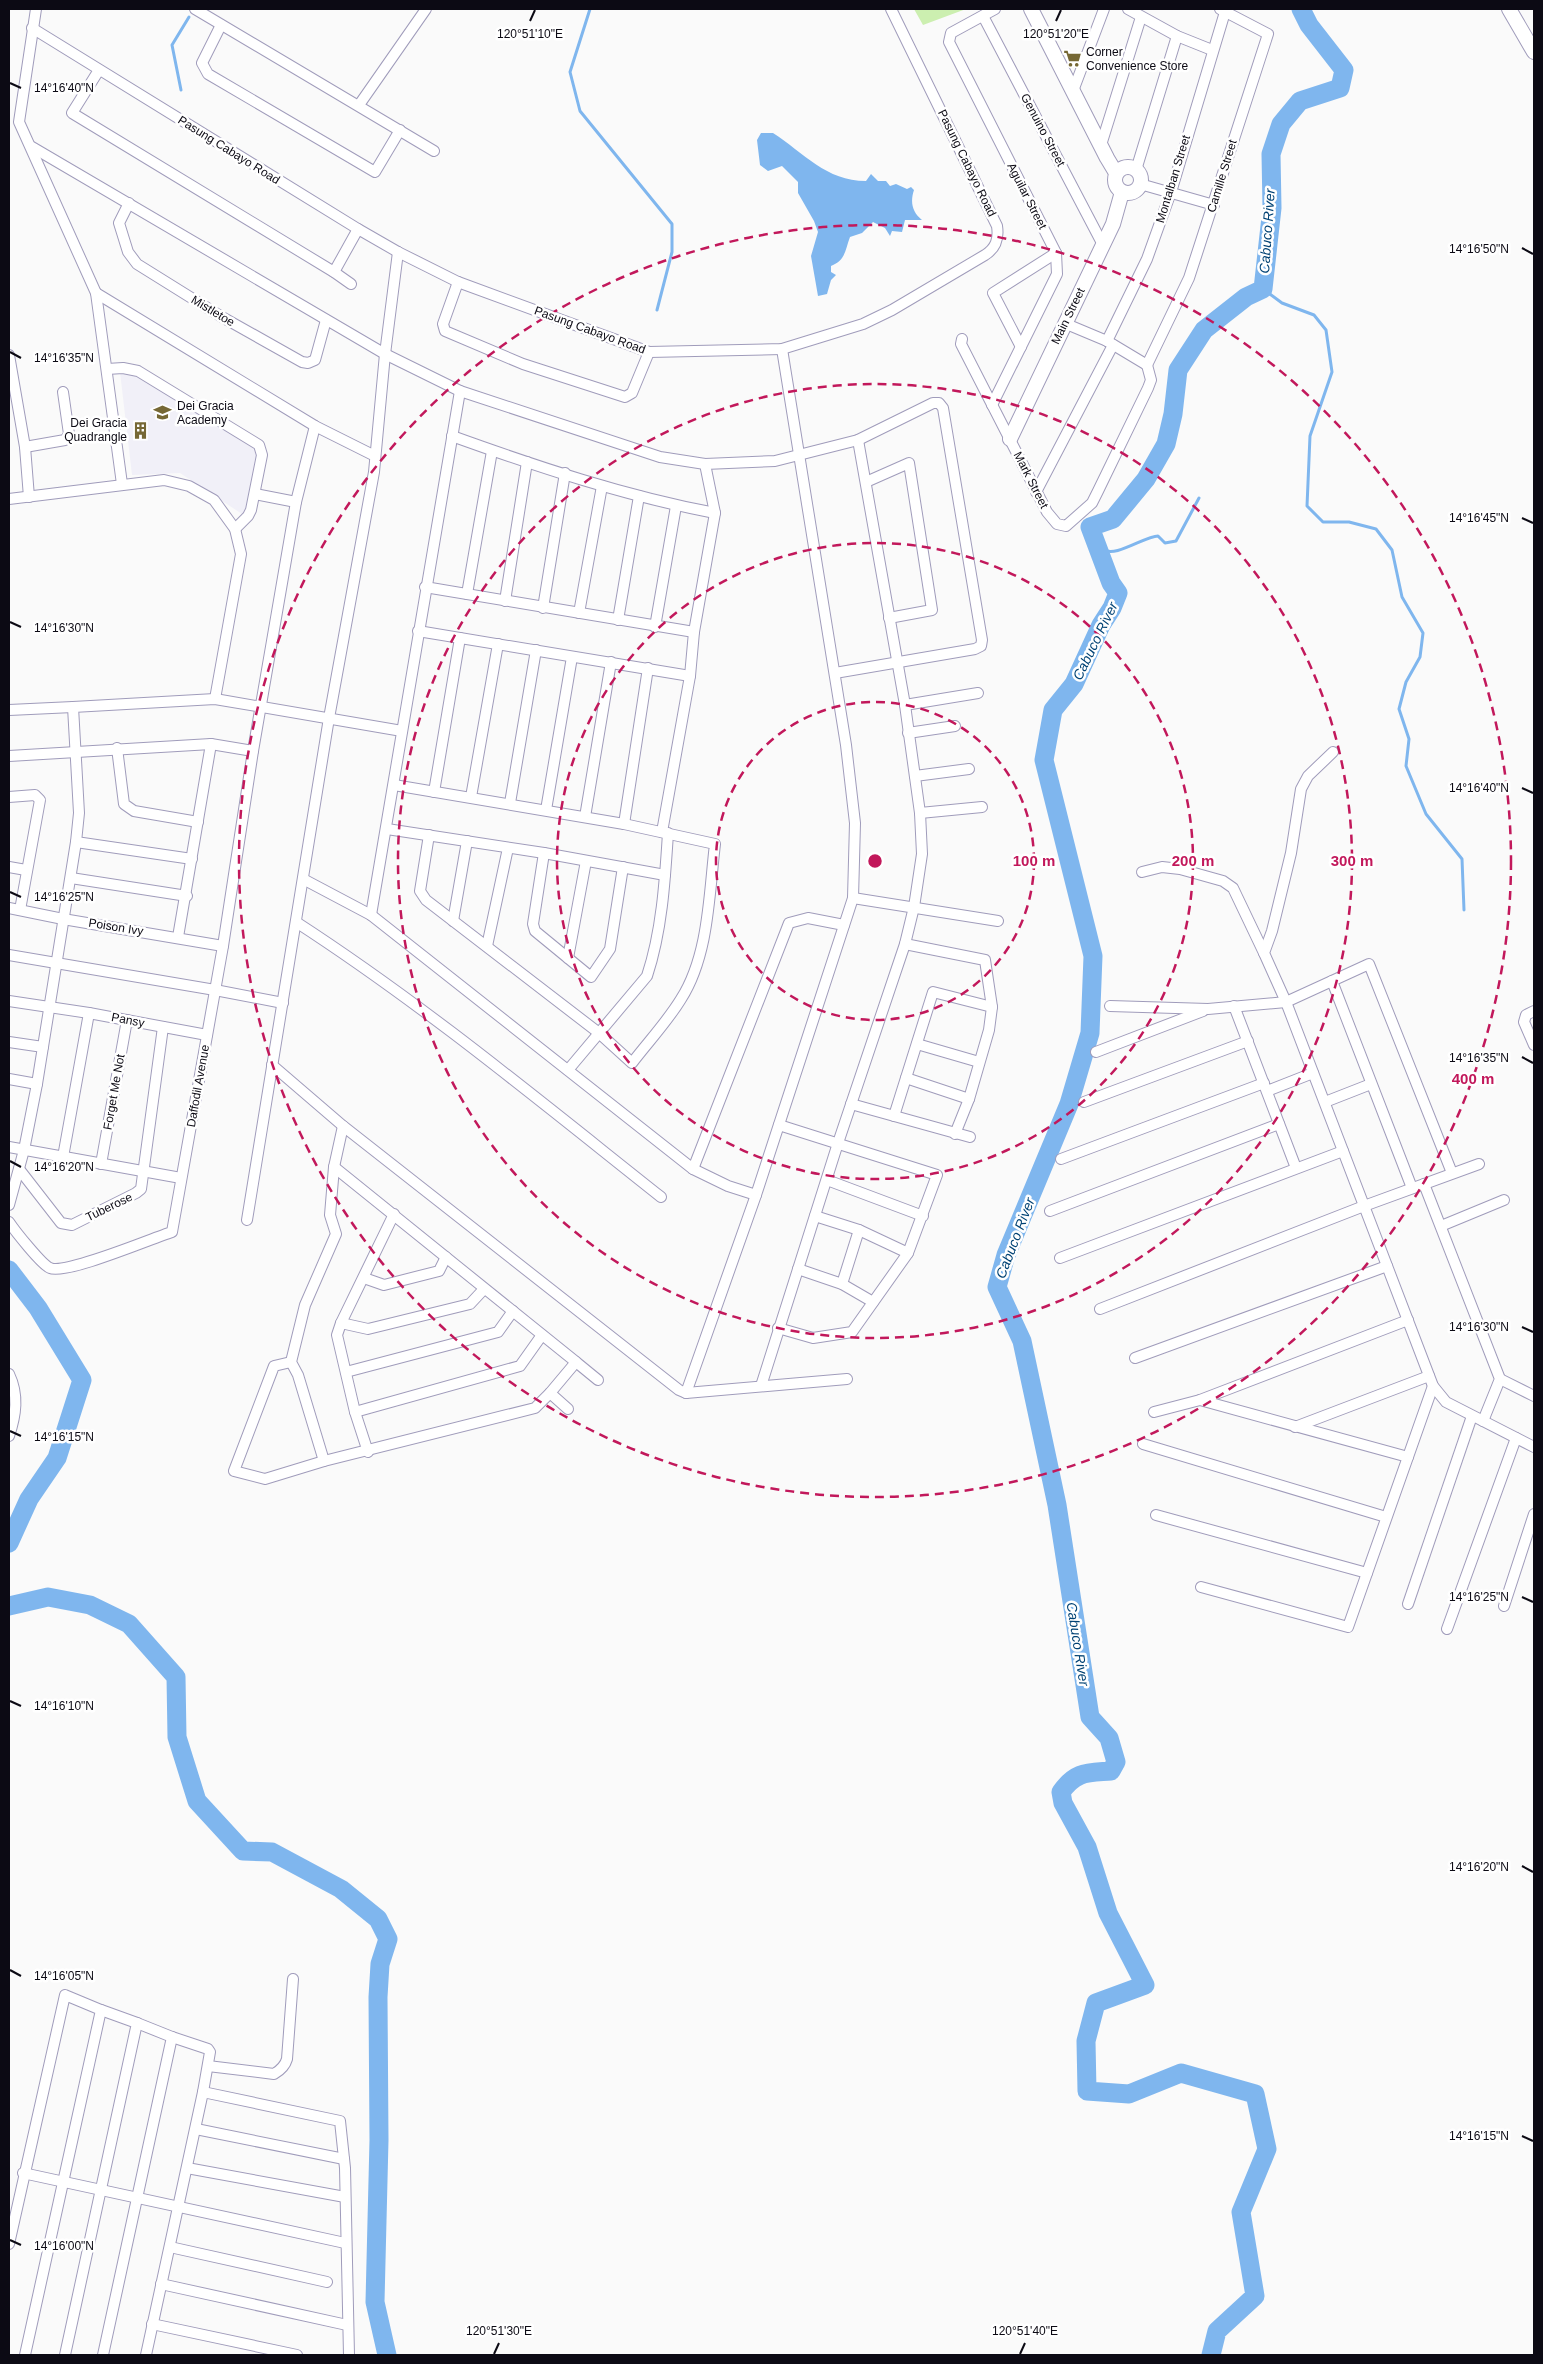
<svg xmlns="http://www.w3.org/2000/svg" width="1543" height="2364" viewBox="0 0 1543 2364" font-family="Helvetica,sans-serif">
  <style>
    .built { fill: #f1f0f8 }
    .green { fill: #ccefb0 }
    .water { fill: #7fb6ee }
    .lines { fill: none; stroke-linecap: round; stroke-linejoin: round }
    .stream { stroke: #7fb6ee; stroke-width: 3 }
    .river { stroke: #7fb6ee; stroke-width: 19 }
    .street-casing { stroke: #a09cbb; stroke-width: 12 }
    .secondary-casing { stroke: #a09cbb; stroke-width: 16 }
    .street { stroke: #fff; stroke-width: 10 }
    .secondary { stroke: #fff; stroke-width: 14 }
    .ticks { fill: none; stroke: #0c0a14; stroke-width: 2 }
    .ring { fill: none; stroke: #c2185b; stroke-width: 2.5; stroke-dasharray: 9 6 }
    .labels { text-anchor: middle; stroke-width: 5; stroke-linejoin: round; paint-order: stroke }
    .poi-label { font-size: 12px; fill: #0c0a14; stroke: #fff; text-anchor: start }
    .street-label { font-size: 12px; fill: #0c0a14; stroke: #fff }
    .water-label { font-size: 14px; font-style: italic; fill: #014274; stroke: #fff }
    .ticks-label { font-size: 12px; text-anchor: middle; fill: #0c0a14; stroke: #fff; stroke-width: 5; stroke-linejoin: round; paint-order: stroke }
    .centre { fill: #c2185b; stroke: #fff; stroke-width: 2.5 }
    .ring-label { font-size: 15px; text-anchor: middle; font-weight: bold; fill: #c2185b; stroke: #fff; stroke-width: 5; stroke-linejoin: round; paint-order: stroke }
  </style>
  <rect width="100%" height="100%" fill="#fafafa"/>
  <path class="built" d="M120,372L137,377L264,448L245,516L180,473L132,475Z"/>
  <path class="green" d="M914,9H966L923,25Z"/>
  <path class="water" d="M761,133H773C804,153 826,181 866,181L871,174L878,181H886L890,186L896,184L907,189L911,187L914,190C910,202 912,212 922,220H905L902,232L892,231L890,236L885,228L873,222L862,233L850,237C845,250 846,260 831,266V272L836,275L831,280L827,294L818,296L811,256L818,232L814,221L798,193V182L782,166L768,171L760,165L757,140Z"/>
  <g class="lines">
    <g class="stream">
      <path d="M590,9L570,72L580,111L672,224V252L657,310"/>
      <path d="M181,90L172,45L189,17"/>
      <path d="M1263,289L1282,303L1314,315L1326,330L1332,372L1310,436L1307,506L1323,522H1349L1376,529L1392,550L1402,597L1423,633L1420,657L1406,682L1399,709L1409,739L1406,766L1426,814L1462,859L1464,910"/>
      <path d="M1094,536C1096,540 1099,546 1103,549C1114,559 1145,536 1158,536L1165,543L1176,541L1199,498"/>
    </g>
    <g class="river">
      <path d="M9,1270L38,1308L82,1380L57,1458L29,1499L9,1543"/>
      <path d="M9,1606L48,1597L90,1605L129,1624L176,1677L177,1737L197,1801L243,1851L272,1852L341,1889L378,1919L388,1939L380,1964L378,1997L379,2140L375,2302L387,2355"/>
      <path d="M1211,2355L1217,2331L1255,2296L1241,2212L1267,2149L1255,2094L1181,2073L1129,2094L1087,2091L1086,2041L1096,2003L1145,1985L1108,1913L1087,1847L1063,1803L1061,1792C1076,1771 1087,1773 1111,1771L1116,1762L1109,1738L1090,1717L1057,1505L1022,1341L997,1287L1006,1255L1069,1104L1090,1033L1093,956L1044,760L1053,710L1074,684L1101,625L1112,608L1118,593L1111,583L1090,527L1113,519L1146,479L1166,444L1173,414L1178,370L1204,330L1246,297L1263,289L1272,208L1271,154L1281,124L1300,101L1340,88L1344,70L1309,25L1301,9"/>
    </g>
    <defs>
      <g id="street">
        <path d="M36,9L19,122L96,293L122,484"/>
        <path d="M195,9L434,151"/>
        <path d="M1128,9L1177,36L1212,50"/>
        <path d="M983,16L1103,245"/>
        <path d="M221,25L202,63L208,74L375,172L400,130"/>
        <path d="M32,28L358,229L398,252L458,282L649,352L782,349L863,324L892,310L985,255C996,248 999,239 997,226L891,9"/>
        <path d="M99,70L72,113L334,272L351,284"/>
        <path d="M1073,91L1104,9"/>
        <path d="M359,105L426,9"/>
        <path d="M1101,145L1141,17"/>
        <path d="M32,147L385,354L460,391L660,457L705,464L775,461L858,440L933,403H939L943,408L982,640L981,646L975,649L835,673"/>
        <path d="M1136,170L1177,36"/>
        <path d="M1140,184L1214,205"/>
        <path d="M129,203L119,223L128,252L137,264L222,317L302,362L308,363L315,360L326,320"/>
        <path d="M334,272L358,229"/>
        <path d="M458,282L443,324L445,331L523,364L625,397L632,393L649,352"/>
        <path d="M96,293L315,426L375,456"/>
        <path d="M1064,323L1107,341L1147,365"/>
        <path d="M962,339L961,344L1047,512L1057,524L1066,526L1092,503L1098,491L1148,388L1151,380L1147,365"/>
        <path d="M1107,341L1147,259L1171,192L1225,12"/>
        <path d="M1021,347L993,293L1056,253"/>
        <path d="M9,355L25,447L29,497"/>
        <path d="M1147,365L1189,278L1268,34L1220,9"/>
        <path d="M107,369L123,368L138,371L259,445L262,455L251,510L248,516L235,529"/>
        <path d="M992,405L1057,274L1056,253L949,42L951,33L995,9"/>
        <path d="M452,436C538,467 625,496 715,513"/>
        <path d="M25,447L65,440L69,434L63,392"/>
        <path d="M866,482L909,463L932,610L889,618"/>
        <path d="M1036,492L1113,345"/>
        <path d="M255,494L296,502"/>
        <path d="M9,499L164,480L189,486L214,500L235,529L241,554L215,699"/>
        <path d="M425,587L694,632"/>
        <path d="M467,594L492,451"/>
        <path d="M505,601L527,462"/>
        <path d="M543,608L565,473"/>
        <path d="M579,613L602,486"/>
        <path d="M618,620L639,496"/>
        <path d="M655,627L676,506"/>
        <path d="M418,631L690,676"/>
        <path d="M905,705L978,693"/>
        <path d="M9,710L73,707"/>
        <path d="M908,733L955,726"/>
        <path d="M117,748L124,804L134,811L198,822"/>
        <path d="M1333,752L1308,776L1301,789L1291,853L1272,931L1264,953L1286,1002L1433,1386L1446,1402L1534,1447"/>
        <path d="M9,756L211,744L253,751"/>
        <path d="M915,776L969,769"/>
        <path d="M394,785L624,824L715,844C709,894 709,955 681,999C667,1022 648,1042 632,1063L599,1033L426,900L420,891L429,835"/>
        <path d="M434,792L460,638"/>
        <path d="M9,797L35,795L40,800L20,910"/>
        <path d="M471,797L498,644"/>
        <path d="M510,803L536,650"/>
        <path d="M546,810L572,657"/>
        <path d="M920,813L982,807"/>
        <path d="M585,817L611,662"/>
        <path d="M624,824L648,668"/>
        <path d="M387,829L544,853L665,875"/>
        <path d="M662,832L690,676L694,632L715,513L705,464"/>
        <path d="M76,842L192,859"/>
        <path d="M544,853L533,924L535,931L591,977L610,949L623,867"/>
        <path d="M9,867L26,870"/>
        <path d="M1142,872L1162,867L1180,869L1223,881L1233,888L1264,953"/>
        <path d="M71,878L187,896"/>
        <path d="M303,879L371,915L693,1169L728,1186L756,1195"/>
        <path d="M853,898L998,921"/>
        <path d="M9,908L63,919L223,946"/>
        <path d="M371,915L460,391"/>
        <path d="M453,921L467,841"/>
        <path d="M296,922C424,1005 541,1102 661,1197"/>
        <path d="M178,937L211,744"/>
        <path d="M905,944L985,960L992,1007L989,1030L969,1099L955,1134"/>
        <path d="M487,946L508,848"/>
        <path d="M9,955L215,990L283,1003"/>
        <path d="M568,958L586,861"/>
        <path d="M1332,981L1412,1188"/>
        <path d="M9,1001L89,1013L207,1035"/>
        <path d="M1110,1006L1208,1009L1286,1002L1369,964L1452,1173"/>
        <path d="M1234,1006L1296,1168"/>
        <path d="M1534,1011L1526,1015L1524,1022L1534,1045"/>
        <path d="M9,1042L43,1047"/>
        <path d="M917,1044L979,1062"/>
        <path d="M1096,1052L1203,1011"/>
        <path d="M272,1065L343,1126L679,1390L686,1393L847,1379"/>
        <path d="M568,1070L647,976C662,931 665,880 668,833"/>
        <path d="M906,1078L969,1099"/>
        <path d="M9,1079L37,1084"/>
        <path d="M1267,1091L1313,1073"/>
        <path d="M1084,1102L1248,1041"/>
        <path d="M1325,1102L1371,1084"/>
        <path d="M851,1104L970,1137"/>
        <path d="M894,1116L933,992L992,1007"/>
        <path d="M9,1147L181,1178"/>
        <path d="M63,1157L89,1013"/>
        <path d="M1061,1159L1264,1083"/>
        <path d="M101,1164L127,1020"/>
        <path d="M19,1169L61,1223L72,1225L136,1193L141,1189L163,1027"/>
        <path d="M693,1169L789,923L808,918L844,925"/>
        <path d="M827,1180L923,1216"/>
        <path d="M1424,1184L1500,1379L1483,1421"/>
        <path d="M9,1205L24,1150L37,1084L76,842L79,813L73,707L215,699L402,731"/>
        <path d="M1050,1211L1279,1124"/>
        <path d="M815,1216L859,1230L908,1253"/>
        <path d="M247,1220L329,718L374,472L385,354L398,252"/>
        <path d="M9,1222C15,1231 42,1265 50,1268C66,1275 150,1239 172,1232L223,946L253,751L296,502L315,426"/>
        <path d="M1441,1226L1504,1200"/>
        <path d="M1060,1258L1343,1151"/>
        <path d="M798,1269L842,1284L873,1302"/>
        <path d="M364,1278L384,1285L439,1271L446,1257"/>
        <path d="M842,1284L859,1230"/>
        <path d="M1100,1309L1364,1206L1479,1164"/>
        <path d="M341,1323L368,1329L470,1304L484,1289"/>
        <path d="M778,1328L813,1338L852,1332L908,1253L937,1175L779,1125"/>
        <path d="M1135,1358L1387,1266"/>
        <path d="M291,1362L274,1366L234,1471L265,1479L324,1461L535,1408L550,1393L576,1362L334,1167"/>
        <path d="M576,1362L598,1380"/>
        <path d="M346,1372L498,1332L513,1311"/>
        <path d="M9,1374C19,1395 16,1415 9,1436"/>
        <path d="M1500,1379L1534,1396"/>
        <path d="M761,1386L838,1143L905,944L914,907L922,854L920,813L905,705L858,440"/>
        <path d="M550,1393L568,1409"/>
        <path d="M686,1393L756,1195L853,898L855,823L846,745L782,349"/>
        <path d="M1200,1400L1408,1457"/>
        <path d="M355,1412L520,1366L542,1335"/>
        <path d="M1154,1412L1200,1400L1408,1320"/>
        <path d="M1295,1427L1429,1376"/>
        <path d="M1143,1444L1386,1517"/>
        <path d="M368,1452L355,1412L337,1335L341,1323L394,1214"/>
        <path d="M324,1461L298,1375L291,1362L305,1305L336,1234L330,1215L334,1167L343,1126"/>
        <path d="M1156,1515L1367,1573"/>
        <path d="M1201,1587L1348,1627L1433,1386"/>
        <path d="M1408,1604L1472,1416"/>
        <path d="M1504,1606L1534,1514"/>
        <path d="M1447,1629L1516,1438"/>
        <path d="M172,2037L208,2049L210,2052L203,2092"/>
        <path d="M208,2066L274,2074C281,2070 285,2066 287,2059L293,1979"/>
        <path d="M196,2129L344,2159"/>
        <path d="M187,2168L345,2197"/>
        <path d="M23,2173L345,2243"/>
        <path d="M9,2244L65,1995L101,2010L25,2355"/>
        <path d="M170,2247L327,2282"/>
        <path d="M161,2284L347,2325"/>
        <path d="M152,2324L297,2355"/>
        <path d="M65,2355L137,2023L101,2010"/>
        <path d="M103,2355L172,2037L137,2023"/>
        <path d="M146,2355L203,2092L340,2121L345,2168L349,2355"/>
      </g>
      <g id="secondary">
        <path d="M1031,9L1107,158L1116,173"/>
        <path d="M1509,9L1534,52"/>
        <circle cx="1128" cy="180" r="13"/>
        <path d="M1010,439L1113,224L1122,192"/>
      </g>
    </defs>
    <use href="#street" class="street-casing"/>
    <use href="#secondary" class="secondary-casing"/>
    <use href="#street" class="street"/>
    <use href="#secondary" class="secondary"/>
  </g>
  <path class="ticks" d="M530,21L535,10M1056,21L1061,10M10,83L21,88M1522,248L1533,254M10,352L21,358M1522,518L1533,523M10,622L21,627M1522,788L1533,793M10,892L21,897M1522,1057L1533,1063M10,1161L21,1167M1522,1327L1533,1332M10,1431L21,1436M1522,1597L1533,1602M10,1701L21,1706M1522,1866L1533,1872M10,1970L21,1976M1522,2136L1533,2141M10,2240L21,2245M494,2354L499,2343M1020,2354L1025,2343"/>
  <g class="ring">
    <circle cx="875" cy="861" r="159"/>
    <circle cx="875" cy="861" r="318"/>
    <circle cx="875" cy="861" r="477"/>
    <circle cx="875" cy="861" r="636"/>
  </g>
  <defs>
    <symbol id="supermarket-bare" viewBox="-9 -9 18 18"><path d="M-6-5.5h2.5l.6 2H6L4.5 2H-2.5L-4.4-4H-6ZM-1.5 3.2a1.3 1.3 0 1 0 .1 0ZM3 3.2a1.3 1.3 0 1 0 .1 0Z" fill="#766835" stroke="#fff" stroke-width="2.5" paint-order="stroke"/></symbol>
    <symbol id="school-bare" viewBox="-9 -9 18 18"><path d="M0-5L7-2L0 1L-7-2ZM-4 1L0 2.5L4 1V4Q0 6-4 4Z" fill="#766835" stroke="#fff" stroke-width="2.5" paint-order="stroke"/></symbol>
    <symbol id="building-bare" viewBox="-9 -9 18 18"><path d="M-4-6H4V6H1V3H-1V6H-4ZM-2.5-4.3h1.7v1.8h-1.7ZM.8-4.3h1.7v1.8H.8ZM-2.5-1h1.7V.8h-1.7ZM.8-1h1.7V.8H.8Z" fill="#766835" stroke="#fff" stroke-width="2.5" paint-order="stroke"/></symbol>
  </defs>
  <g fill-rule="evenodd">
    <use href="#supermarket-bare" x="1060" y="46" width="25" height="25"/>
    <use href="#school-bare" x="150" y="400" width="25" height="25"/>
    <use href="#building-bare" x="128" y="418" width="25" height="25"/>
  </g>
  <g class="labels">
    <g class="poi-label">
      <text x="1086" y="56">Corner<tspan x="1086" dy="14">Convenience Store</tspan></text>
      <text x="177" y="410">Dei Gracia<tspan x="177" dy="14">Academy</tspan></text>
      <text x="127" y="427" text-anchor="end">Dei Gracia<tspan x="127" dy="14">Quadrangle</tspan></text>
    </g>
    <g class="street-label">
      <text transform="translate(1043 130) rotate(62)" y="4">Genuino Street</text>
      <text transform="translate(229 150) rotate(32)" y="4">Pasung Cabayo Road</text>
      <text transform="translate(967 163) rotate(64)" y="4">Pasung Cabayo Road</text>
      <text transform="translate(1222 176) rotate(-73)" y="4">Camille Street</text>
      <text transform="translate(1173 179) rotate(-73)" y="4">Montalban Street</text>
      <text transform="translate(1027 196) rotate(63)" y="4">Aguilar Street</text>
      <text transform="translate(213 311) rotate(31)" y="4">Mistletoe</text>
      <text transform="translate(1068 316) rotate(-64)" y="4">Main Street</text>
      <text transform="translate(590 330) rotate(20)" y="4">Pasung Cabayo Road</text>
      <text transform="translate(1031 480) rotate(63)" y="4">Mark Street</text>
      <text transform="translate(116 927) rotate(9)" y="4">Poison Ivy</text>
      <text transform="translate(128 1020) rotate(11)" y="4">Pansy</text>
      <text transform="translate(198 1086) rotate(-80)" y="4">Daffodil Avenue</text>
      <text transform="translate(114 1092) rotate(-80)" y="4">Forget Me Not</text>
      <text transform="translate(109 1207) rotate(-26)" y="4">Tuberose</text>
    </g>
    <g class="water-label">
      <text transform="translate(1267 231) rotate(-86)" y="5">Cabuco River</text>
      <text transform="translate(1095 641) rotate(-64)" y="5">Cabuco River</text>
      <text transform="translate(1015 1238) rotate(-69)" y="5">Cabuco River</text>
      <text transform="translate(1078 1644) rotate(81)" y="5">Cabuco River</text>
    </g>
  </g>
  <g class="ticks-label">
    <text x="530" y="38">120°51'10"E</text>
    <text x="1056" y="38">120°51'20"E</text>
    <text x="64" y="92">14°16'40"N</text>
    <text x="1479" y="253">14°16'50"N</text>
    <text x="64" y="362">14°16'35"N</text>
    <text x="1479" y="522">14°16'45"N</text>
    <text x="64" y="632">14°16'30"N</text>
    <text x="1479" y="792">14°16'40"N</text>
    <text x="64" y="901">14°16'25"N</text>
    <text x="1479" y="1062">14°16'35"N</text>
    <text x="64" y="1171">14°16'20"N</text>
    <text x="1479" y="1331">14°16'30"N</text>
    <text x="64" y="1441">14°16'15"N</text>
    <text x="1479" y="1601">14°16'25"N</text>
    <text x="64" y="1710">14°16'10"N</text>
    <text x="1479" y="1871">14°16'20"N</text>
    <text x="64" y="1980">14°16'05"N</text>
    <text x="1479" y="2140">14°16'15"N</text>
    <text x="64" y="2250">14°16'00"N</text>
    <text x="499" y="2335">120°51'30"E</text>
    <text x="1025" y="2335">120°51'40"E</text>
  </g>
  <circle cx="875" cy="861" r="8" class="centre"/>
  <g class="ring-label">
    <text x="1034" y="866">100 m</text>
    <text x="1193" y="866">200 m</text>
    <text x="1352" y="866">300 m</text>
    <text x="1473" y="1084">400 m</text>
  </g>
  <rect width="1543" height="2364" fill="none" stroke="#0c0a14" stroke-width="20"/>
</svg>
